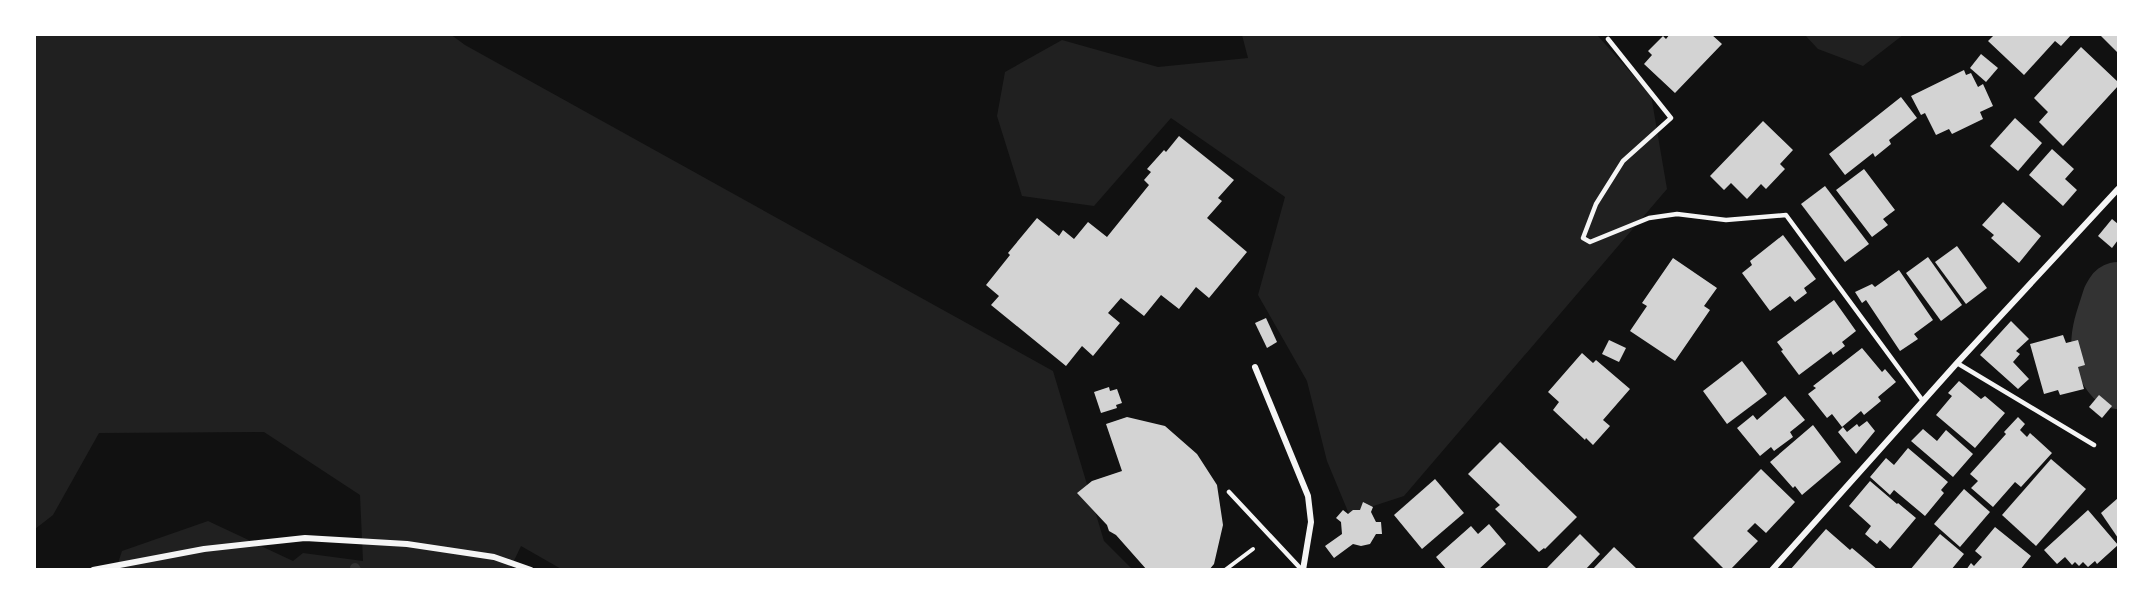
<svg xmlns="http://www.w3.org/2000/svg" width="2153" height="604" viewBox="0 0 2153 604" font-family="'DejaVu Sans',sans-serif">
  <style>
    .green { fill: #202020 }
    .lines { fill: none; stroke-linecap: round; stroke-linejoin: round }
    .stream { stroke: #333; stroke-width: 10 }
    .river { stroke: #333; stroke-width: 66 }
    .building { fill: #d3d3d3 }
    .path { stroke: #f5f5f5; stroke-width: 4 }
    .service { stroke: #f5f5f5; stroke-width: 4.5 }
    .minor { stroke: #f5f5f5; stroke-width: 6 }
  </style>
  <rect width="100%" height="100%" fill="#111"/>
  <g class="green">
    <path d="M450,34L465,45L1053,371L1104,541L1132,569L563,570L521,546L510,569H116L122,551L208,521L293,561L303,553L363,561L360,495L264,432L99,433L53,515L35,529V35Z"/>
    <path d="M1242,35H1597L1651,95L1667,189L1404,496L1349,514L1327,461L1307,381L1258,295L1285,197L1171,118L1094,206L1022,196L997,116L1005,72L1062,40L1158,67L1248,58Z"/>
    <path d="M1805,35H1903L1863,66L1818,49Z"/>
  </g>
  <g class="lines">
    <path class="stream" d="M355,568L356,570"/>
    <path class="river" d="M2118,295L2115,300C2106,329 2095,350 2118,376"/>
  </g>
  <g class="building">
    <path d="M1670,34H1711L1722,44L1675,93L1644,64L1652,55L1648,51L1663,36L1666,39Z"/>
    <path d="M1995,34H2072L2061,46L2055,41L2024,75L1988,41Z"/>
    <path d="M2099,34H2118V53Z"/>
    <path d="M2081,47L2118,82V86L2063,146L2039,122L2048,112L2034,98Z"/>
    <path d="M1981,54L1998,68L1986,82L1970,68Z"/>
    <path d="M1964,70L1966,75L1971,73L1978,87L1983,84L1993,106L1980,112L1983,119L1952,134L1949,129L1936,135L1925,113L1921,115L1911,96Z"/>
    <path d="M1901,97L1917,118L1889,140L1891,144L1875,157L1873,153L1845,175L1829,154Z"/>
    <path d="M2015,118L2042,143L2018,171L1990,146Z"/>
    <path d="M1763,121L1793,150L1780,164L1785,169L1766,189L1761,184L1747,199L1731,183L1724,190L1710,176Z"/>
    <path d="M1179,136L1234,180L1218,198L1222,201L1207,218L1247,252L1209,298L1196,287L1179,309L1161,295L1144,316L1121,298L1108,313L1120,323L1093,356L1082,346L1066,366L991,305L999,296L986,285L1010,255L1008,253L1037,218L1059,236L1063,230L1074,239L1088,222L1107,237L1149,185L1144,180L1151,172L1147,169L1164,150L1166,152Z"/>
    <path d="M2052,149L2074,169L2065,179L2077,190L2063,206L2029,175Z"/>
    <path d="M1864,169L1895,210L1883,219L1888,225L1872,237L1836,190Z"/>
    <path d="M1825,186L1869,244L1845,262L1801,204Z"/>
    <path d="M2003,202L2041,236L2019,263L1991,238L1994,235L1982,225Z"/>
    <path d="M2112,219L2118,224V240L2112,248L2098,236Z"/>
    <path d="M1783,235L1816,279L1804,288L1807,293L1795,302L1790,296L1770,311L1742,273L1752,265L1750,261Z"/>
    <path d="M1957,246L1987,288L1966,304L1935,262Z"/>
    <path d="M1928,257L1962,305L1941,321L1906,273Z"/>
    <path d="M1673,258L1717,288L1704,306L1710,310L1675,361L1630,331L1647,306L1642,303Z"/>
    <path d="M1899,270L1933,320L1914,334L1918,339L1900,351L1866,300L1862,303L1855,292L1872,284L1875,287Z"/>
    <path d="M1834,300L1856,331L1842,342L1845,346L1833,355L1831,351L1799,375L1781,351L1783,350L1777,342Z"/>
    <path d="M1266,318L1277,342L1267,348L1255,323Z"/>
    <path d="M2011,321L2029,339L2016,351L2020,354L2013,362L2029,379L2018,389L1980,355Z"/>
    <path d="M2063,335L2066,343L2078,340L2085,365L2078,367L2084,389L2060,395L2058,390L2044,394L2030,344Z"/>
    <path d="M1609,340L1626,348L1619,362L1602,354Z"/>
    <path d="M1862,348L1882,372L1885,369L1896,382L1878,397L1881,401L1864,415L1861,411L1842,427L1832,414L1827,418L1808,394L1816,388L1813,386Z"/>
    <path d="M1582,353L1593,363L1596,360L1630,389L1603,420L1610,426L1593,445L1586,438L1585,440L1553,410L1559,402L1548,392Z"/>
    <path d="M1742,361L1767,394L1727,424L1703,391Z"/>
    <path d="M1959,381L1981,399L1985,396L2005,413L1975,448L1936,415L1952,396L1948,393Z"/>
    <path d="M1109,387L1110,391L1117,389L1122,403L1116,405L1117,408L1101,413L1094,392Z"/>
    <path d="M2099,395L2112,406L2102,418L2089,407Z"/>
    <path d="M1785,396L1805,420L1790,432L1793,437L1774,451L1771,447L1760,456L1737,428L1753,415L1757,420Z"/>
    <path d="M1127,417L1165,426L1197,454L1217,485L1223,525L1214,564L1209,570H1147L1116,535L1109,531L1107,525L1077,493L1092,481L1122,471L1106,424Z"/>
    <path d="M2018,417L2025,424L2020,430L2027,437L2030,433L2052,453L2021,487L2015,482L1993,507L1971,488L1978,481L1970,474L2006,434L2004,432Z"/>
    <path d="M1867,421L1875,431L1856,454L1838,432L1843,427L1847,432L1857,424L1859,427Z"/>
    <path d="M1813,425L1841,462L1802,495L1795,486L1793,488L1770,462Z"/>
    <path d="M1923,429L1937,441L1946,430L1973,454L1953,477L1911,441Z"/>
    <path d="M1500,442L1577,517L1545,549L1544,548L1539,552L1495,509L1500,505L1468,474Z"/>
    <path d="M1908,448L1948,482L1941,490L1944,493L1925,516L1894,490L1890,495L1870,477L1886,458L1894,465Z"/>
    <path d="M2051,459L2086,489L2036,546L2002,515Z"/>
    <path d="M1761,469L1795,502L1766,533L1755,523L1747,531L1758,541L1730,570H1725L1693,538Z"/>
    <path d="M1435,479L1464,513L1422,549L1394,515Z"/>
    <path d="M1870,481L1897,504L1898,503L1916,518L1890,549L1880,540L1877,544L1865,534L1871,526L1849,506Z"/>
    <path d="M1964,489L1990,512L1960,547L1934,524Z"/>
    <path d="M2118,498V538L2101,513Z"/>
    <path d="M1363,502L1373,507L1371,512L1376,522H1381L1382,534H1376L1370,544L1361,546L1353,544L1334,558L1325,546L1342,534L1341,522L1336,518L1343,510L1348,514L1353,510H1360Z"/>
    <path d="M2088,510L2118,545L2097,564L2095,561L2088,567L2083,562L2079,566L2075,562L2072,565L2065,557L2057,564L2044,550Z"/>
    <path d="M1489,524L1506,544L1478,570H1447L1436,557L1471,526L1478,534Z"/>
    <path d="M1995,527L2031,556L2020,570H1966L1971,563L1974,566L1982,557L1975,551Z"/>
    <path d="M1826,529L1850,550L1852,548L1878,570H1790Z"/>
    <path d="M1580,534L1600,554L1585,570H1548L1547,568Z"/>
    <path d="M1940,534L1964,554L1951,570H1910Z"/>
    <path d="M1614,547L1638,570H1592Z"/>
  </g>
  <g class="lines">
    <path class="path" d="M1225,570L1253,549"/>
    <g class="service">
      <path d="M1608,39L1671,118L1623,161L1596,204L1583,238L1590,242L1649,218L1677,214L1726,220L1786,215L1923,401"/>
      <path d="M1957,363L2094,445"/>
      <path d="M1229,492L1302,570"/>
    </g>
    <g class="minor">
      <path d="M1255,367L1308,496L1311,522L1303,570"/>
      <path d="M93,570L204,549L305,538L407,544L494,557L531,570"/>
      <path d="M1772,570L1957,363L2118,189"/>
    </g>
  </g>
  <rect width="2153" height="604" fill="none" stroke="#ffffff" stroke-width="72"/>
</svg>
